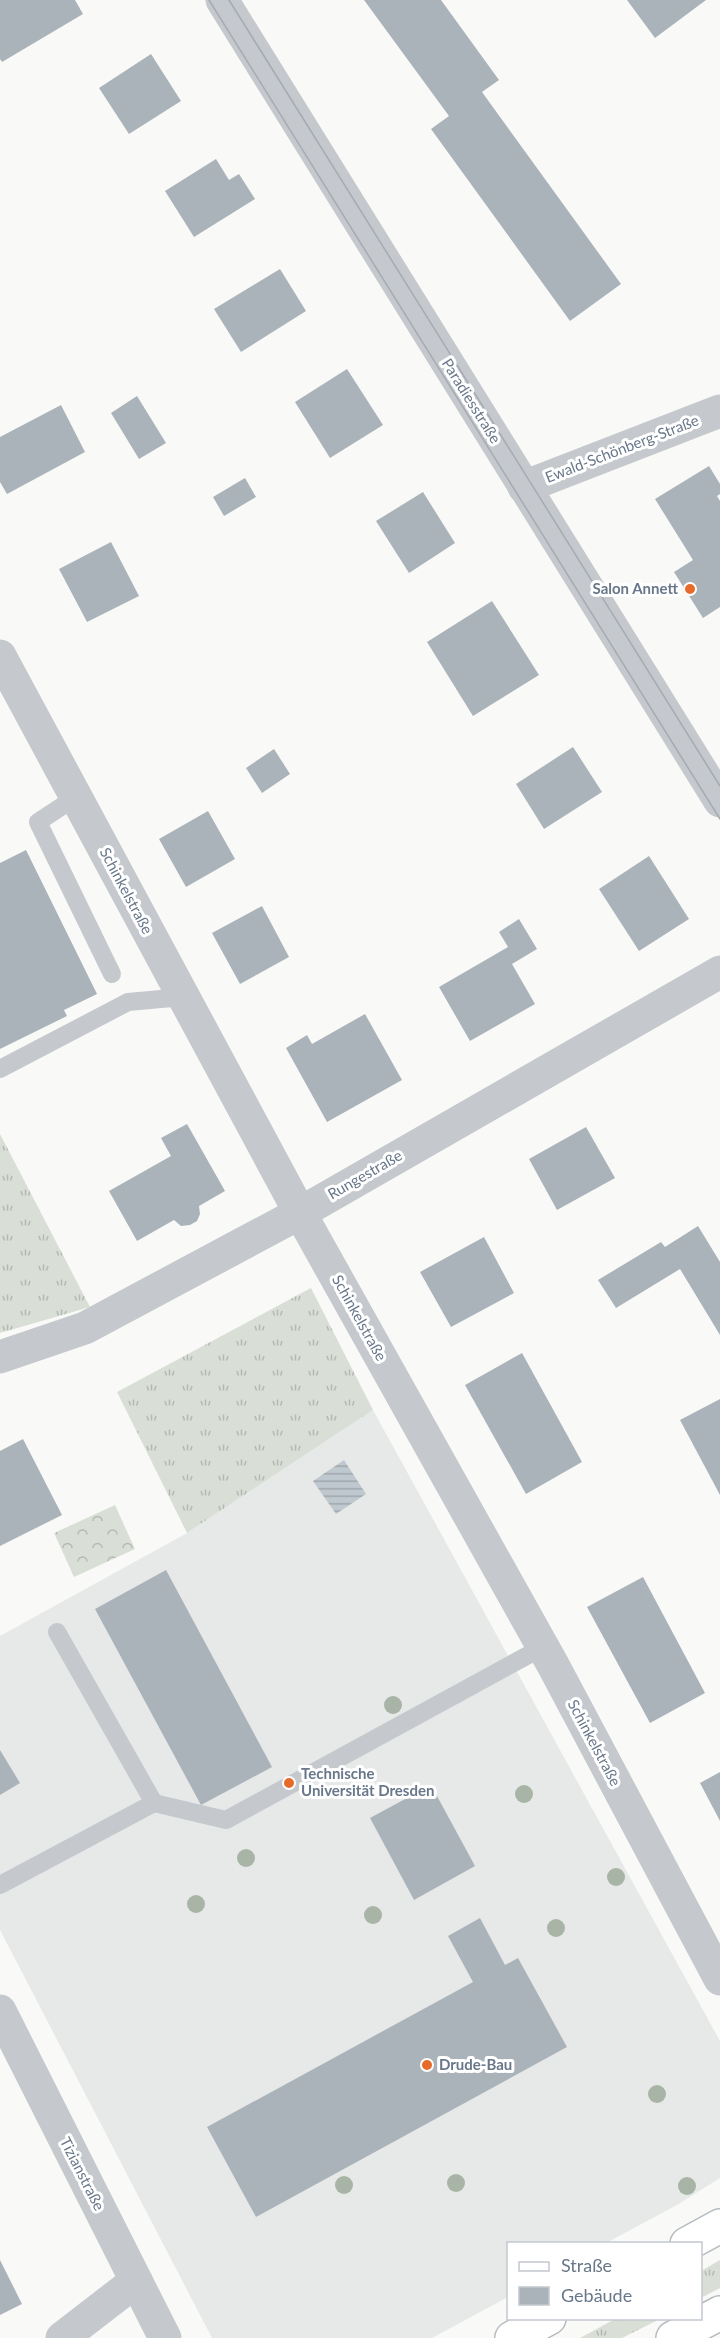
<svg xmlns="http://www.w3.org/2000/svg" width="720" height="2338" viewBox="0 0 720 2338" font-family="Lato,sans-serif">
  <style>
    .built { fill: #e7e9e8 }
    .grass { fill: url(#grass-tufts) }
    .forest { fill: url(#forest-crowns) }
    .water { fill: url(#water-rules) }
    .building { fill: #abb3ba }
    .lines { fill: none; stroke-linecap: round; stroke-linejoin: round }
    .secondary-casing { stroke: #b7bcc1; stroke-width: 36 }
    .service { stroke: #c5c8cd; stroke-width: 18 }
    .minor { stroke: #c5c8cd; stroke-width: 33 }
    .secondary { stroke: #fff; stroke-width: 33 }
    .tram { stroke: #a5abb2; stroke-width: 1.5 }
    .tree { fill: #a8b4a6 }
    .poi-dot { fill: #e66b2b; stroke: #fff; stroke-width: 2 }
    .labels { text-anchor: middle; stroke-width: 6; stroke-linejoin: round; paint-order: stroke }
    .street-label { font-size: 15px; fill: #687789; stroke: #fff }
    .poi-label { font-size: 15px; font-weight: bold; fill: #687789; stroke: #fff; text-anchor: start }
  </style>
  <defs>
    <pattern id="grass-tufts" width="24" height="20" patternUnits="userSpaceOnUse" patternTransform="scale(1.5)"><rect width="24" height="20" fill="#d9dfd6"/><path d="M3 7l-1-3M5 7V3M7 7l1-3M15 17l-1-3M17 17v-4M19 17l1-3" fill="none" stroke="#b4bab3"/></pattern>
    <pattern id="forest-crowns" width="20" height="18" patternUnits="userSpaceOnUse" patternTransform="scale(1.5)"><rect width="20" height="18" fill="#d9dfd6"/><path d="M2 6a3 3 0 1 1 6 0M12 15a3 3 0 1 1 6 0" fill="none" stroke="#b4bab3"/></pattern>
    <pattern id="water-rules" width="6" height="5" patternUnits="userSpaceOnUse" patternTransform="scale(1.5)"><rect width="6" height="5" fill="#bfc8ce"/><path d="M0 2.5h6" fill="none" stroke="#9fa7ad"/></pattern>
  </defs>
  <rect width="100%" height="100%" fill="#f9faf7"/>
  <path class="built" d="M373,1410L720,2041V2178L677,2205L606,2243L508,2244V2297L432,2338H212L0,1930V1636L187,1533Z"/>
  <g class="grass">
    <path d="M0,1134L90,1307L0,1333Z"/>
    <path d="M311,1288L373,1410L187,1533L117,1392Z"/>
    <path d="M720,2260V2288L701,2298V2271Z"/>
    <path d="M615,2319V2318L660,2319L622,2338H580Z"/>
  </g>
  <path class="forest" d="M115,1505L135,1549L74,1577L54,1533Z"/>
  <path class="water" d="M344,1460L366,1494L336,1514L313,1481Z"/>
  <g class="building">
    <path d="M0,0H75L83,14L2,62L0,59Z"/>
    <path d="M364,0H441L499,80L482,92L621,284L570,321L431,129L449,116Z"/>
    <path d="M627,0H706L655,38Z"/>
    <path d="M151,54L181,101L129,134L99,88Z"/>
    <path d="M216,159L229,180L239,174L255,199L194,237L165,191Z"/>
    <path d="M280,269L306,311L241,352L214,309Z"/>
    <path d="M347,369L383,425L330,458L295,402Z"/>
    <path d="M137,396L166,443L139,459L111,413Z"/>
    <path d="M61,405L85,452L7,494L0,482V437Z"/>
    <path d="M709,466L720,484V494L717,496L720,501V607L703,618L674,572L693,560L655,499Z"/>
    <path d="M245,478L256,497L224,516L213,497Z"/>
    <path d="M423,492L455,543L409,573L376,521Z"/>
    <path d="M111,542L139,596L87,622L59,569Z"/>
    <path d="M492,601L539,675L473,716L427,642Z"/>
    <path d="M573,747L602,792L544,829L516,784Z"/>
    <path d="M274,749L290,774L262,793L246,768Z"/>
    <path d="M208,811L235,859L186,887L159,839Z"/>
    <path d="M26,850L97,994L64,1010L67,1016L0,1049V863Z"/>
    <path d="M649,856L689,919L639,951L599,889Z"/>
    <path d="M262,906L289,957L240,984L212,933Z"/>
    <path d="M519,919L537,949L512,964L535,1004L470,1041L439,987L508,947L499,932Z"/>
    <path d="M365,1014L402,1080L327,1122L286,1048L307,1035L312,1044Z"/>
    <path d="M187,1124L225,1191L199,1206L200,1214L197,1221L190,1225L181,1226L174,1220L137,1241L109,1191L171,1156L161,1138Z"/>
    <path d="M586,1127L615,1178L557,1210L529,1159Z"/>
    <path d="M698,1226L720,1262V1335L680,1269L616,1308L598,1280L661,1242L665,1247Z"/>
    <path d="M484,1237L514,1293L451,1327L420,1272Z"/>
    <path d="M522,1353L582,1462L526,1494L465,1385Z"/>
    <path d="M720,1399V1495L680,1420Z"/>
    <path d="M23,1439L62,1515L0,1546V1451Z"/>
    <path d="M166,1570L272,1767L201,1805L95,1609Z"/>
    <path d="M643,1577L705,1693L650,1723L587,1607Z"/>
    <path d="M0,1750L20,1783L0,1795Z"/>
    <path d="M720,1772V1821L700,1783Z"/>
    <path d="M431,1785L475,1866L414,1900L370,1818Z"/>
    <path d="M480,1918L505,1965L518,1958L567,2047L256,2217L207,2127L473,1982L448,1936Z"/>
    <path d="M0,2260L22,2304L0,2315Z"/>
  </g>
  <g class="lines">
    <defs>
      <g id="secondary">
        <path d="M687,2244L720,2226"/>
        <path d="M512,2338L549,2318"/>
        <path d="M673,2338L720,2313"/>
      </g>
    </defs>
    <use href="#secondary" class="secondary-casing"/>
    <g class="service">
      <path d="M76,797L38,822L112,974"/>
      <path d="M0,1069L128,1002L183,997"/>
      <path d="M57,1632L154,1803L226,1820L543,1647"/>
      <path d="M0,1885L154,1803"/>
    </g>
    <g class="minor">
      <path d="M222,0L720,801"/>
      <path d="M524,487L720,411"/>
      <path d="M0,656L300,1213L553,1665L720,1979"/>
      <path d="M0,1357L85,1328L300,1213L720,972"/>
      <path d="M0,2011L165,2338"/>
      <path d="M62,2338L136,2281"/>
    </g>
    <use href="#secondary" class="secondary"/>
    <g class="tram">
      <path d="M209,0L720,819"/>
      <path d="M229,0L720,786"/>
    </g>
  </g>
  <g class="tree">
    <circle cx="393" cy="1705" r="9"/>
    <circle cx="524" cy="1794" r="9"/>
    <circle cx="246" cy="1858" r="9"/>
    <circle cx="616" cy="1877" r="9"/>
    <circle cx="196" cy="1904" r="9"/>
    <circle cx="373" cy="1915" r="9"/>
    <circle cx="556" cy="1928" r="9"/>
    <circle cx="657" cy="2094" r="9"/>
    <circle cx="456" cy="2183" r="9"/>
    <circle cx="344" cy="2185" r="9"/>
    <circle cx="687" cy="2186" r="9"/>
  </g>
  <g class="poi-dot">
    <circle cx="690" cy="589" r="6"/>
    <circle cx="289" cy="1783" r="6"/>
    <circle cx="427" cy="2065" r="6"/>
  </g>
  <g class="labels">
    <g class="street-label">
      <text transform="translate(471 401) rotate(58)" y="5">Paradiesstraße</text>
      <text transform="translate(622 449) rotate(-21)" y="5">Ewald-Schönberg-Straße</text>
      <text transform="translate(126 891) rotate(62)" y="5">Schinkelstraße</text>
      <text transform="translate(365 1175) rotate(-30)" y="5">Rungestraße</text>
      <text transform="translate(359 1318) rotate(61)" y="5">Schinkelstraße</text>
      <text transform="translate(594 1743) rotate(62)" y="5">Schinkelstraße</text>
      <text transform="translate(82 2174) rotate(63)" y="5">Tizianstraße</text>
    </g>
    <g class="poi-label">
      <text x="678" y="594" text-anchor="end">Salon Annett</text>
      <text x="301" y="1779">Technische<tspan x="301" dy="17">Universität Dresden</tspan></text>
      <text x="439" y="2070">Drude-Bau</text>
    </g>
  </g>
  <rect x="507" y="2242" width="195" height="78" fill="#ffffff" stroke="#c3c9d0" stroke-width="1.5"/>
  <rect x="519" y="2262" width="30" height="9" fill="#ffffff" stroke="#c3c9d0" stroke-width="1.5"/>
  <text x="561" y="2272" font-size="18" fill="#687789">Straße</text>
  <rect x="519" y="2287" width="30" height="18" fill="#abb3ba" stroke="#c3c9d0" stroke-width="1.5"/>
  <text x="561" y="2302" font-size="18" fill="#687789">Gebäude</text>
</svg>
